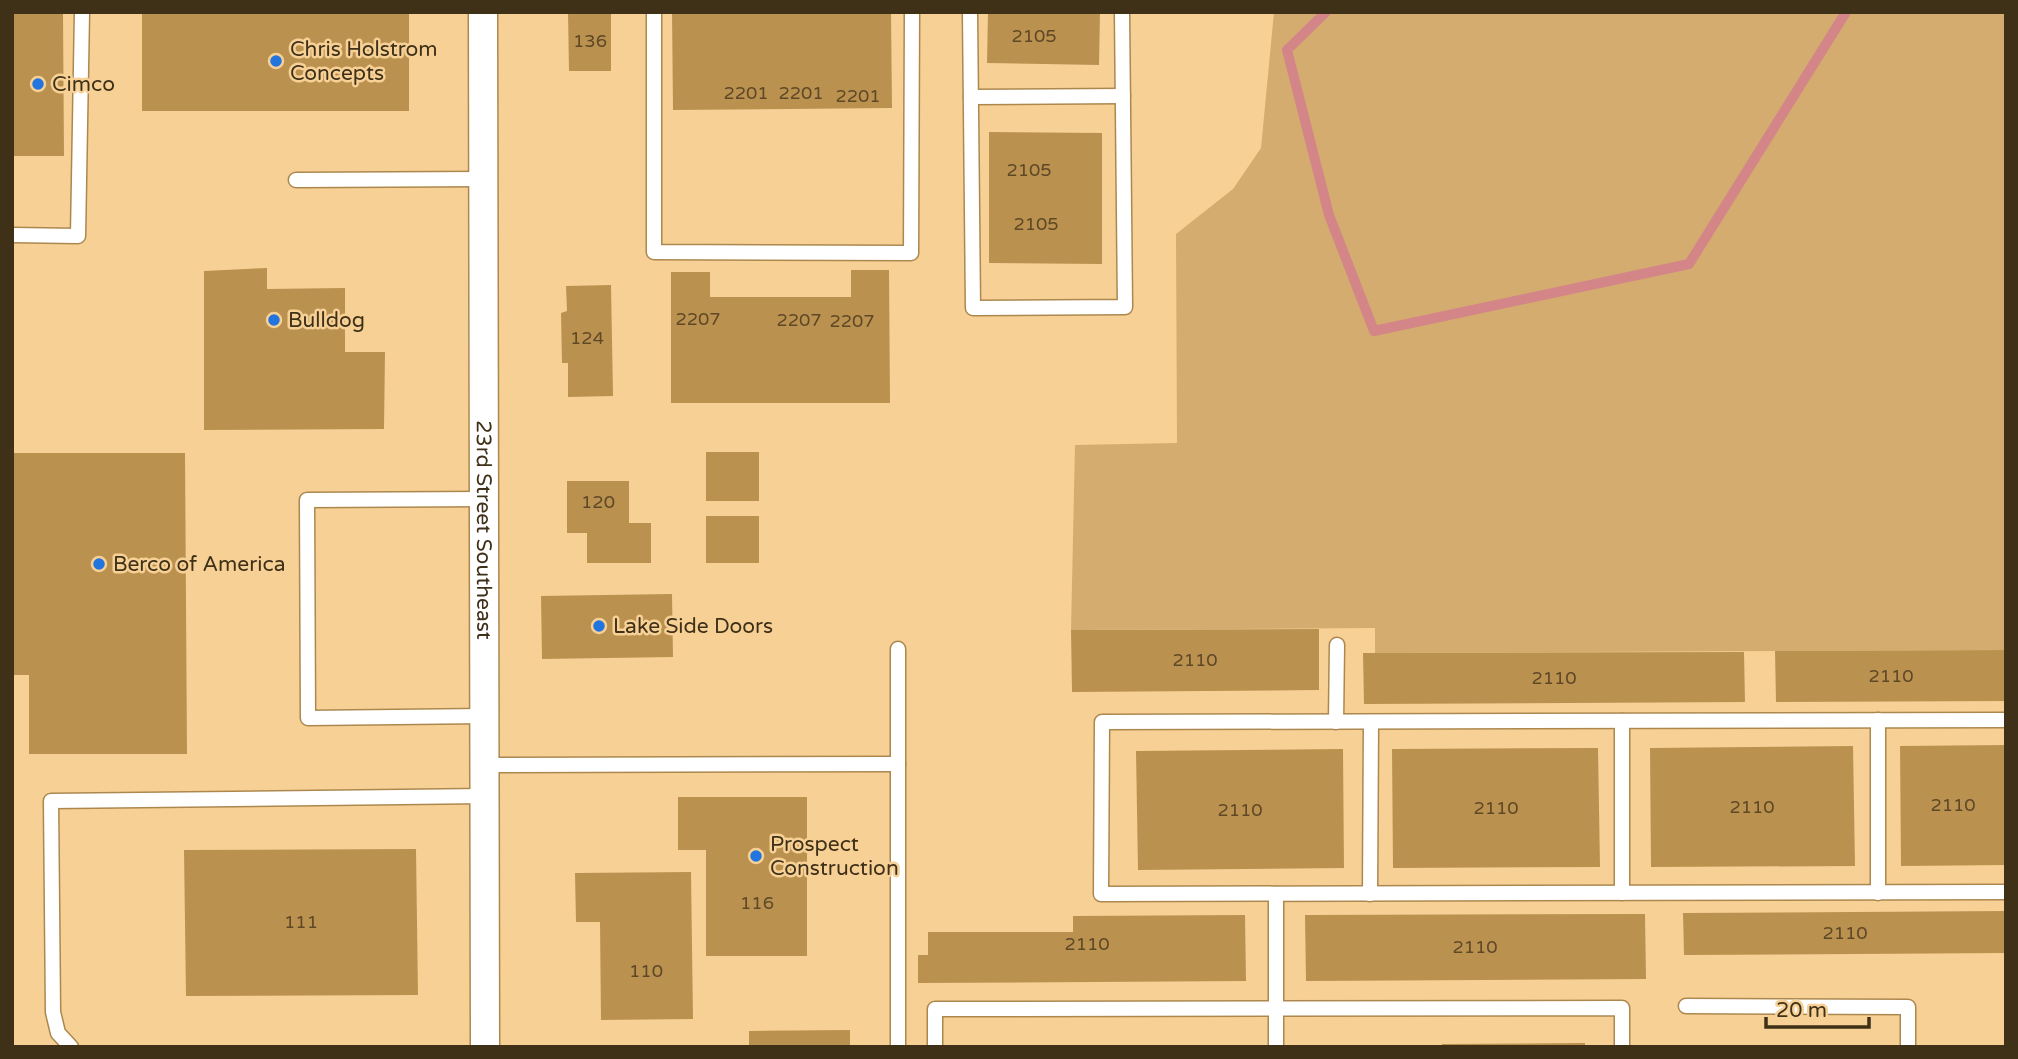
<svg xmlns="http://www.w3.org/2000/svg" width="2018" height="1059" viewBox="0 0 2018 1059" font-family="'Varela Round',sans-serif">
  <style>
    .green { fill: #d4ac6f }
    .lines { fill: none; stroke-linecap: round; stroke-linejoin: round }
    .stream { stroke: #d48588; stroke-width: 10 }
    .building { fill: #bb9150 }
    .lane-casing { stroke: #ac884f; stroke-width: 17 }
    .street-casing { stroke: #ac884f; stroke-width: 31 }
    .lane { stroke: #fff; stroke-width: 14 }
    .street { stroke: #fff; stroke-width: 28 }
    .poi-dot { fill: #2274de; stroke: #f7d096; stroke-width: 2.5 }
    .labels { text-anchor: middle; stroke-width: 5; stroke-linejoin: round; paint-order: stroke }
    .number-label { font-size: 18px; fill: #5e4826 }
    .poi-label { font-size: 21px; fill: #3f3018; stroke: #f7d096; text-anchor: start }
    .street-label { font-size: 21px; fill: #3f3018; stroke: #f7d096 }
  </style>
  <rect width="100%" height="100%" fill="#f7d096"/>
  <path class="green" d="M1274,12H2006V650L1375,653V628L1071,630L1075,445L1177,443L1176,234L1233,189L1261,148Z"/>
  <g class="lines">
    <path class="stream" d="M1326,12L1287,50L1329,215L1374,331L1689,264L1846,12"/>
  </g>
  <g class="building">
    <path d="M12,12H63L64,156H12Z"/>
    <rect x="142" y="12" width="267" height="99"/>
    <path d="M568,12H611V71H569Z"/>
    <path d="M672,12H891L892,108L673,110Z"/>
    <path d="M988,12H1100L1099,65L987,63Z"/>
    <path d="M989,132L1102,133V264L989,263Z"/>
    <path d="M267,268V289L345,288V352H385L384,429L204,430V271Z"/>
    <path d="M851,270H889L890,403H671V272H710V297H851Z"/>
    <path d="M611,285L613,396L568,397V363H562L561,313L567,311L566,286Z"/>
    <rect x="706" y="452" width="53" height="49"/>
    <path d="M12,453H185L187,754H29V675H12Z"/>
    <path d="M567,481H629V523H651V563H587V533H567Z"/>
    <rect x="706" y="516" width="53" height="47"/>
    <path d="M672,594L673,657L542,659L541,596Z"/>
    <path d="M1319,629V690L1072,692L1071,630Z"/>
    <path d="M2006,650V701L1776,702L1775,651Z"/>
    <path d="M1744,652L1745,702L1364,704L1363,653Z"/>
    <path d="M2006,745V865L1901,866L1900,746Z"/>
    <path d="M1853,746L1855,866L1651,867L1650,748Z"/>
    <path d="M1598,748L1600,867L1393,868L1392,749Z"/>
    <path d="M1343,749L1344,868L1138,870L1136,751Z"/>
    <path d="M678,797H807V956H706V850H678Z"/>
    <path d="M416,849L418,995L186,996L184,850Z"/>
    <path d="M691,872L693,1019L601,1020L600,922H576L575,873Z"/>
    <path d="M2006,911V953L1684,955L1683,913Z"/>
    <path d="M1645,914L1646,979L1306,981L1305,915Z"/>
    <path d="M1245,915L1246,981L918,983V955H928V932H1073V916Z"/>
    <path d="M850,1030V1047H749V1031Z"/>
    <path d="M1585,1043V1047H1442V1044Z"/>
  </g>
  <g class="lines">
    <defs>
      <g id="lane">
        <path d="M654,12V252L911,253L912,12"/>
        <path d="M970,12L973,308L1125,307L1122,12"/>
        <path d="M971,97L1123,96"/>
        <path d="M296,180L484,179"/>
        <path d="M12,235L78,236L82,12"/>
        <path d="M484,499L307,500L308,718L485,716"/>
        <path d="M898,649V1047"/>
        <path d="M2006,720L1102,722L1101,894L2006,892"/>
        <path d="M1336,722L1337,645"/>
        <path d="M485,765L898,764"/>
        <path d="M1622,893V721"/>
        <path d="M1878,893V720"/>
        <path d="M1370,894L1371,722"/>
        <path d="M1686,1006L1908,1007V1047"/>
        <path d="M71,1047L58,1033L53,1012L51,801L485,796"/>
        <path d="M935,1047V1009L1622,1008V1047"/>
        <path d="M1276,1047V894"/>
      </g>
      <g id="street">
        <path id="s1" d="M483,12L485,1047"/>
      </g>
    </defs>
    <use href="#lane" class="lane-casing"/>
    <use href="#street" class="street-casing"/>
    <use href="#lane" class="lane"/>
    <use href="#street" class="street"/>
  </g>
  <g class="poi-dot">
    <circle cx="276" cy="61" r="7"/>
    <circle cx="38" cy="84" r="7"/>
    <circle cx="274" cy="320" r="7"/>
    <circle cx="99" cy="564" r="7"/>
    <circle cx="599" cy="626" r="7"/>
    <circle cx="756" cy="856" r="7"/>
  </g>
  <g class="labels">
    <g class="number-label">
      <text x="1034" y="42">2105</text>
      <text x="590" y="47">136</text>
      <text x="746" y="99">2201</text>
      <text x="801" y="99">2201</text>
      <text x="858" y="102">2201</text>
      <text x="1029" y="176">2105</text>
      <text x="1036" y="230">2105</text>
      <text x="698" y="325">2207</text>
      <text x="799" y="326">2207</text>
      <text x="852" y="327">2207</text>
      <text x="587" y="344">124</text>
      <text x="598" y="508">120</text>
      <text x="1195" y="666">2110</text>
      <text x="1891" y="682">2110</text>
      <text x="1554" y="684">2110</text>
      <text x="1953" y="811">2110</text>
      <text x="1752" y="813">2110</text>
      <text x="1496" y="814">2110</text>
      <text x="1240" y="816">2110</text>
      <text x="757" y="909">116</text>
      <text x="301" y="928">111</text>
      <text x="1845" y="939">2110</text>
      <text x="1087" y="950">2110</text>
      <text x="1475" y="953">2110</text>
      <text x="646" y="977">110</text>
    </g>
    <g class="poi-label">
      <text x="290" y="56">Chris Holstrom<tspan x="290" dy="24">Concepts</tspan></text>
      <text x="52" y="91">Cimco</text>
      <text x="288" y="327">Bulldog</text>
      <text x="113" y="571">Berco of America</text>
      <text x="613" y="633">Lake Side Doors</text>
      <text x="770" y="851">Prospect<tspan x="770" dy="24">Construction</tspan></text>
    </g>
    <g class="street-label">
      <text dy="7" stroke="none"><textPath href="#s1" startOffset="518">23rd Street Southeast</textPath></text>
    </g>
  </g>
  <rect width="2018" height="1059" fill="none" stroke="#3f3018" stroke-width="28"/>
  <path d="M1766 1017v10h103v-10" fill="none" stroke="#3f3018" stroke-width="3.5"/>
  <text x="1776" y="1017" font-size="21" fill="#3f3018" stroke="#f7d096" stroke-width="5" paint-order="stroke">20 m</text>
</svg>
